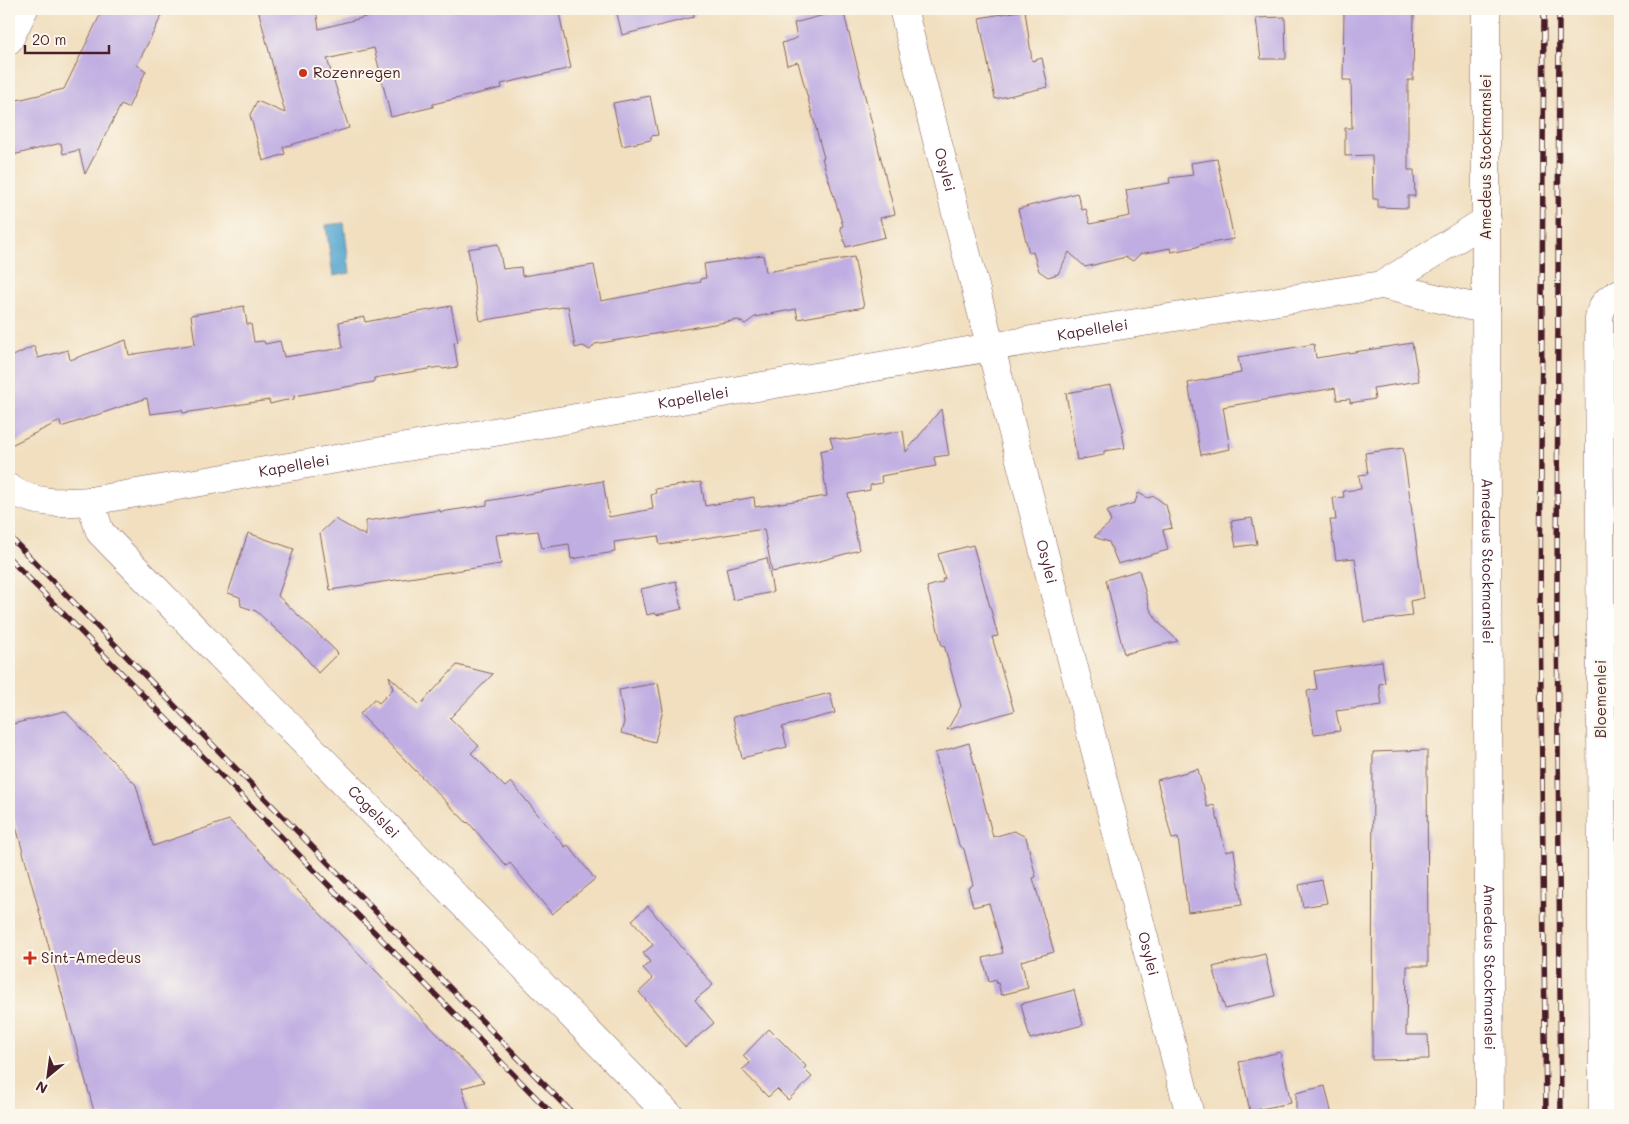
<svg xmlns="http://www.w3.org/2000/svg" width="1629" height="1124" viewBox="0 0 1629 1124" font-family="Mali,sans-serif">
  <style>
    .water { fill: #55a6cf; stroke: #50627d }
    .building { fill: #c0aee2 }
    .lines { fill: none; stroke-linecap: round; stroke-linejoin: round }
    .minor-casing { stroke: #84625f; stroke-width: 29 }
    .minor { stroke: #fff; stroke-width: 28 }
    .rail-casing { stroke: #4a1f2b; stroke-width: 5.5 }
    .rail { stroke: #fbf7ec; stroke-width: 4; stroke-dasharray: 11; stroke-linecap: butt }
    .poi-dot { fill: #c8321e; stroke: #fbf7ec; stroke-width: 2 }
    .labels { text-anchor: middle; stroke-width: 4; stroke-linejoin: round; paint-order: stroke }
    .poi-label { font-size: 15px; fill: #4a1f2b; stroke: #fbf7ec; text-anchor: start }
    .street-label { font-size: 15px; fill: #4a1f2b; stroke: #fbf7ec }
  </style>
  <rect width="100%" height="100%" fill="#fbf7ec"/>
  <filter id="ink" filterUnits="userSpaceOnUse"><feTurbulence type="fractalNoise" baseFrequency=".02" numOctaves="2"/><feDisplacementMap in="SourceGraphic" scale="10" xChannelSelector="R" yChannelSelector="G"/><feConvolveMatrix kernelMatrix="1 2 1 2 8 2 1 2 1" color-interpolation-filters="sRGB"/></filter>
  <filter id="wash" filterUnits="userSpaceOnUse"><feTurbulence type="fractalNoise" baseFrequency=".0096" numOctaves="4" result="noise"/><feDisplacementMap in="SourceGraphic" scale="20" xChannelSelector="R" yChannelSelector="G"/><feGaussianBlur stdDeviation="1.12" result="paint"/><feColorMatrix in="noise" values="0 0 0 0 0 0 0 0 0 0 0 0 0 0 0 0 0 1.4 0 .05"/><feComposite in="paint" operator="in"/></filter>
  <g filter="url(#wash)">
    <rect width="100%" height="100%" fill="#f1dfbf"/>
    <path class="water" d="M344,223L350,273L333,276L326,225Z"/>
    <g id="blocks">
      <g class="building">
        <path d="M103,9H165L137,65L146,71L128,108L121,105L85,174L79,150L63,154L61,143L9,156V102L64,89Z"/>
        <path d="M258,9H316L319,29L377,14L376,9H558L571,68L501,84L502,88L433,104V107L391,117L374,48L327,59L349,128L283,147L285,154L263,161L250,115L257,101L285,113Z"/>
        <path d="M616,9H693L694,17L622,35Z"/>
        <path d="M1344,9H1414L1413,80H1408V170H1414L1415,196H1408V208L1378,207V199H1373L1372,155L1345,156V128H1352L1351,80H1343Z"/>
        <path d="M843,10L895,214L880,218L885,237L846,247L840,227L843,226L822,158H824L798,62L787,65L782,43L797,38L794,23Z"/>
        <path d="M1025,10L1032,61L1042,58L1048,87L995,99L979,18Z"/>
        <path d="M1285,17L1286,59H1261L1256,18Z"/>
        <path d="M650,96L658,135L651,136V140L622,146L613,103Z"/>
        <path d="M1217,159L1234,239L1199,245L1197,247L1171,252L1170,248L1140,254L1133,261L1126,257L1085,267L1069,252L1058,274L1048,277L1039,271L1033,252L1029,253L1018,209L1077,193L1082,210L1086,209L1090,224L1130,216L1126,190L1170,183L1169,178L1193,175L1191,163Z"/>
        <path d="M498,244L503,269L521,267L522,276L594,265L601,301L701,282L700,279L706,278L704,264L763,255L766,272L854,257L864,307L798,319L796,309L755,317L745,324L738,320L595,344L590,350L583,346L575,348L568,306L480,321L468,249Z"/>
        <path d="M244,306L247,324H251L254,342L264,341L265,344L280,341L284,357L343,348L339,322L364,317L365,322L451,306L458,342L454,343L458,367L443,369L440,367L374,378V382L294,396V399L282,401L270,404L269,400L183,413L182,410L150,414L147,398L61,427L60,421L9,446V358L34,346L38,358L68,350L70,360L126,340L129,355L195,344L191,315Z"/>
        <path d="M1412,343L1419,381L1373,388L1375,399L1350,403V399L1337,400L1335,388L1223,407L1230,449L1201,455L1188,383L1241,373L1238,357L1314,344L1316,358Z"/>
        <path d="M1111,385L1124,432H1122L1125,448L1104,451V455L1077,460L1066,393Z"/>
        <path d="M941,409L949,455L934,457L936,466L881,476L882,483L870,485V490L848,494L859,550L813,563L772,572L764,529L660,545L658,536L614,542L615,552L571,559L569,544L542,548L538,531L496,535L501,564L330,590L320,533L335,519L366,536V521L440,510V512L487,505V501L603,481L609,517L653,509L651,495L656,493L655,489L701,482L705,506L754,497L755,507L827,496L820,451L833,448L830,437L846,440L903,431L906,452Z"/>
        <path d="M1403,448L1424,598L1410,601L1412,616L1364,622L1355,558L1336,560L1330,520H1336L1333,498L1344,497L1343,491L1361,489L1359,475L1368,474L1365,453Z"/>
        <path d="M1138,493L1148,498L1154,496L1166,505L1172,528L1163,530L1168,550L1118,564L1109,542L1094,537L1111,522L1107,511L1135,503Z"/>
        <path d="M1252,518L1257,544L1236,547L1231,521Z"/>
        <path d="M248,533L294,549L278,596L338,653L318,673L303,654L256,611L241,606L240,597L228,593Z"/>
        <path d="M973,545L998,636L992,637L1014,711L947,730L961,706L944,645L942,646L927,587L943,582L942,579H945L938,554Z"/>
        <path d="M767,558L773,592L733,600L726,568Z"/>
        <path d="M1139,570L1150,609L1159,623L1178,641L1124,654L1106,580Z"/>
        <path d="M676,581L682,609L656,615L655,613L647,615L641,589Z"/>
        <path d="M1382,661L1385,683L1379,684L1382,705L1336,711L1340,731L1314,734L1307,691L1317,689L1314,671Z"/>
        <path d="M457,665L493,674L450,718L479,746L471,753L505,787L511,782L565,847L568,845L595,879L552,914L510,863L506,866L468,822L467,823L360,714L374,699L379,703L393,689L389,676L420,705Z"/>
        <path d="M658,683L663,710L655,742L621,733L624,722L619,690Z"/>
        <path d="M830,693L835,713L782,727L787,747L742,758L733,717Z"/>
        <path d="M65,711L136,785L153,846L229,820L484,1082L462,1088L470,1115H95L9,801V725Z"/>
        <path d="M969,743L993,837L1014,831L1026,837L1036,877L1033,878L1054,952L1021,961L1028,988L1001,995L998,983L997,984L996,980L989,982L983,958L1003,953L989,903L973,907L968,888L973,885L964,849L959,845L935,753Z"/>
        <path d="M1427,750L1428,966H1407L1406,1035H1428L1429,1059L1372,1060L1373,752Z"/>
        <path d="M1198,769L1207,807L1214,805L1226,852L1234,850L1242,905L1188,912L1178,838L1172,839L1157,780Z"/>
        <path d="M1322,880L1327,903L1303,907L1299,885Z"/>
        <path d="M648,906L713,985L695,1000L714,1023L685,1047L639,992L653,979L643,968L650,962L643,953L653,945L632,920Z"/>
        <path d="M1265,954L1275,996L1225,1009L1213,967Z"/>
        <path d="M1074,990L1083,1025L1030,1039L1021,1004Z"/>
        <path d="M769,1029L806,1066L804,1069L812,1077L788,1100L777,1089L768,1097L742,1070L750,1063L743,1056Z"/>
        <path d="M1280,1052L1291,1103L1250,1111L1239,1062Z"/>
        <path d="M1325,1086L1332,1115H1296V1093Z"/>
      </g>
    </g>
  </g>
  <g filter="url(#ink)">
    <use href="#blocks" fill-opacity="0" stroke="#84625f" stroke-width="1"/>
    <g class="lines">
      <defs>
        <g id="minor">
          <path id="s1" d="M903,9L1190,1115"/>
          <path id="s2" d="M1486,9V308L1490,1115"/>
          <path d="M9,40L24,9"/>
          <path d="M1382,285L1487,220"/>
          <path id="s3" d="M9,488C33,505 62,503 90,501L1085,331L1382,285L1469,306L1486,308"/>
          <path id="s4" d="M90,501L100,532L669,1115"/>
          <path d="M1603,1115L1599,319C1601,304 1607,299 1620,293"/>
        </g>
      </defs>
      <use href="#minor" class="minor-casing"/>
      <use href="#minor" class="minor"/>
      <defs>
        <g id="rail">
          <path d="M1544,9L1540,608L1546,1115"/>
          <path d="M1559,9L1557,607L1561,1115"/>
          <path d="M9,536L574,1115"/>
          <path d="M9,558L553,1115"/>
        </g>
      </defs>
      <use href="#rail" class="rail-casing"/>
      <use href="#rail" class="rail"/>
    </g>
  </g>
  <g class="poi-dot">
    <circle cx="303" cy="73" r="5"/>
    <path d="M27.5 950.5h5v5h5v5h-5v5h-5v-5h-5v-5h5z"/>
  </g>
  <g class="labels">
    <g class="poi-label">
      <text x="313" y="78">Rozenregen</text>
      <text x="41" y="963">Sint-Amedeus</text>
    </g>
    <g class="street-label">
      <text transform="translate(1486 157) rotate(-90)" y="5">Amedeus Stockmanslei</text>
      <text dy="5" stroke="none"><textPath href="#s1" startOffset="166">Osylei</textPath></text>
      <text dy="5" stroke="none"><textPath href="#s3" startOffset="1101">Kapellelei</textPath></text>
      <text dy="5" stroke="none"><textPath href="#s3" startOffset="696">Kapellelei</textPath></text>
      <text dy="5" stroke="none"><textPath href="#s3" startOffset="291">Kapellelei</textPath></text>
      <text dy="5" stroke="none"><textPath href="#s1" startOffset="571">Osylei</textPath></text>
      <text dy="5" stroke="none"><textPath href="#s2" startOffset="552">Amedeus Stockmanslei</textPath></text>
      <text transform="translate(1601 699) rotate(-90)" y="5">Bloemenlei</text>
      <text dy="5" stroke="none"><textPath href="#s4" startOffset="424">Cogelslei</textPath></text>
      <text dy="5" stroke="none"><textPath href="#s1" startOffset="976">Osylei</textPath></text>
      <text dy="5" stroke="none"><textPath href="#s2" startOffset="958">Amedeus Stockmanslei</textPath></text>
    </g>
  </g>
  <rect width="1629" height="1124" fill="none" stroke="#fbf7ec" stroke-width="30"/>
  <g transform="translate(48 1076) rotate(209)" stroke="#fbf7ec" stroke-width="4" paint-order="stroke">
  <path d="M0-4L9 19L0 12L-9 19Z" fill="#4a1f2b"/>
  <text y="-8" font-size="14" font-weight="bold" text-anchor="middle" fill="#4a1f2b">N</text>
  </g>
  <path d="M25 45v8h84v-8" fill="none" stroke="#4a1f2b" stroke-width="2.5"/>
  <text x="32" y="45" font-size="15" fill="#4a1f2b" stroke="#fbf7ec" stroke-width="4" paint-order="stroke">20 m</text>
</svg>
